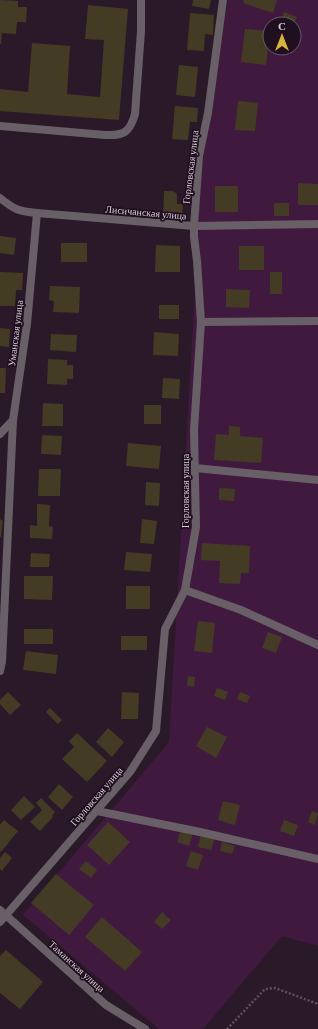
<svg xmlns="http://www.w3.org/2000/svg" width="318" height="1029" viewBox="0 0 318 1029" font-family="'Crimson Pro',serif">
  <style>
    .green { fill: #401a3e; fill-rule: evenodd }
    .building { fill: #433b24 }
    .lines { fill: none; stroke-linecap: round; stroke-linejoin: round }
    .path { stroke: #60505f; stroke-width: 2.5; stroke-dasharray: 2 2; stroke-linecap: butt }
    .service { stroke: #685f67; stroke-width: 8 }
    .minor { stroke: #685f67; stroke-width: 8 }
    .labels { text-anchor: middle; stroke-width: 3.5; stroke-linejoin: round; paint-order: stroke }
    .street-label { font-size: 10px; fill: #d9cdd8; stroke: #20101f }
  </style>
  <rect width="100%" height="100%" fill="#2a1929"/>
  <path class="green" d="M228,0H318V946L282,936L203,1029H159L23,915L169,742L199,222V208L200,176ZM270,24H294V48H270Z"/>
  <g class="building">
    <path d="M0,0L18,1V7H27L26,22H17L16,34L2,33L1,44H0Z"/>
    <path d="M193,0H211L209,9L192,6Z"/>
    <path d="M244,0H277L273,13L243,3Z"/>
    <path d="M88,5L128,9L119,120L0,111V89L28,92L32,43L70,46L67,94L100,97L104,40L85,39Z"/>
    <path d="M284,12L297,17L294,24H283L280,23Z"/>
    <path d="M190,13L214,15L213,35L205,34L204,51L187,50Z"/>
    <path d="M245,29L270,31L266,65L241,62Z"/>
    <path d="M179,65L198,67L195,97L176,95Z"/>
    <path d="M238,101L258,103L255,131L235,130Z"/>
    <path d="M175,106L198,108L197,122H190L188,140L172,139Z"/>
    <path d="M298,183L318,184V205H298Z"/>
    <rect x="215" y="186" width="23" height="26"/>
    <path d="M164,191H173L176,193L177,195V204H183L182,218H163Z"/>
    <rect x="274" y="203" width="15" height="13"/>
    <path d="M0,236L16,238L14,255L0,253Z"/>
    <rect x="61" y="243" width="26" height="19"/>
    <path d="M156,245L180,246V272H155Z"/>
    <rect x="239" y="246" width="25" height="24"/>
    <path d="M0,272L23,273L22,290H16L15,306H0Z"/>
    <rect x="270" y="272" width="12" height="22"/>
    <path d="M50,286L80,287L79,313L53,312L54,301L49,300Z"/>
    <path d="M226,289L250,290L249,308L226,307Z"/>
    <rect x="159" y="305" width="20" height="14"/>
    <path d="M0,328L10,329L9,347L0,346Z"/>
    <path d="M154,332L179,334L178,356L153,355Z"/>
    <path d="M51,334L77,335L76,352L50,350Z"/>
    <path d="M48,359L67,360V365H73V379H67V385L47,384Z"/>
    <path d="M0,368H6L5,393H0Z"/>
    <path d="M163,378L180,379L179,399L162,398Z"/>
    <path d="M43,403L63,404V426H42Z"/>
    <rect x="144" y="405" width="17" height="19"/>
    <path d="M229,426L240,427V436L263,438L261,463L214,460L216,434L229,435Z"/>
    <path d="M42,435L62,436L61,455L41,454Z"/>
    <path d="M128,443L161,446L159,469L126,466Z"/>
    <path d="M39,469H61L60,496H38Z"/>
    <path d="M146,482L160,483L159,506L145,505Z"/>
    <path d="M219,488L235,489L234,501L219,500Z"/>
    <path d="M37,504L50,505L49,526L53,527L52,539L30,538V525L37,526Z"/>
    <path d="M0,519L3,521L1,537H0Z"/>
    <path d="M142,519L157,521L154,544L140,543Z"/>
    <path d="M202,543L250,546L249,573H241L240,584L219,583L220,561L201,560Z"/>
    <path d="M126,552L152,554L150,572L124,570Z"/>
    <path d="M31,553L50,554L49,567H30Z"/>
    <path d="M24,576H53L52,600L24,599Z"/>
    <rect x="126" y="586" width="24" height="23"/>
    <path d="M198,621L215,623L212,653L194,651Z"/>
    <rect x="24" y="629" width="29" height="15"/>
    <path d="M268,632L282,637L276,653L262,648Z"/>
    <rect x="121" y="636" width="26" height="14"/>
    <path d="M26,651L58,655L56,674L23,670Z"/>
    <path d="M188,676L195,677L194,687L187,686Z"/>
    <path d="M217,688L228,692L225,700L214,696Z"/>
    <path d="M8,692L21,705L10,715L0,704V700Z"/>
    <path d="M122,692L139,693L138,719H121Z"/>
    <path d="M240,692L250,696L247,703L237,699Z"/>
    <path d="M50,708L62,720L58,724L46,712Z"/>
    <path d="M207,727L227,737L216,758L196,746Z"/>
    <path d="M108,728L124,742L112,757L96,742Z"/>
    <path d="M77,733L107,761L87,782L62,759L74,747L69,741Z"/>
    <path d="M59,784L73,797L62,810L48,797Z"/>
    <path d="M24,796L35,807L21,820L11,810Z"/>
    <path d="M41,798L55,812L52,816L53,817L40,831L30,822L42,810L36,803Z"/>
    <path d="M223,801L240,805L235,825L218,820Z"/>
    <path d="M312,811L318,813L315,825L308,822Z"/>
    <path d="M4,820L18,831L1,852L0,851V825Z"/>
    <path d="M284,820L298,825L294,836L280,831Z"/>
    <path d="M108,822L130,842L109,865L87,845Z"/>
    <path d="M181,829L193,833L189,846L177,842Z"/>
    <path d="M201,834L215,838L211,850L198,847Z"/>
    <path d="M222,842L235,846L232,854L220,851Z"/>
    <path d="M191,851L203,855L198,870L186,866Z"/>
    <path d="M5,852L12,858L2,871L0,869V858Z"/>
    <path d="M86,861L97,870L91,878L79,869Z"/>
    <path d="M56,874L94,905L69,935L31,903Z"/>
    <path d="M162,912L171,920L162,929L154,922Z"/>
    <path d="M102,917L142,952L125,971L85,937Z"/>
    <path d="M6,950L43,982L20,1009L0,993V956Z"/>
  </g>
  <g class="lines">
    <path class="path" d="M227,1029L265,989L275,988L318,1004"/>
    <g class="service">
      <path d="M0,126L105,135C124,136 130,132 135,114L141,31V0"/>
      <path d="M201,322L318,321"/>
      <path d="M195,468L318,480"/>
      <path d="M185,590L241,610L318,645"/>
      <path d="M97,811L200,832L318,859"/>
    </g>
    <g class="minor">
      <path d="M0,198C15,210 18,211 37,213L194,226L318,224"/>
      <path d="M0,434L13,420"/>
      <path d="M0,671L2,662L13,420L27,324L37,213"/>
      <path d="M0,910L106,1005L145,1029"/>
      <path d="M0,922L130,772L156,731L165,629L185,590L196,527L194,430L201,322L197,261L194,237V226L199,156L208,113L223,0"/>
    </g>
  </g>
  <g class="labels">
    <g class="street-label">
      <text transform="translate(190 167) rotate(-83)" y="4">Горловская улица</text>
      <text transform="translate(146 212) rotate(5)" y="4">Лисичанская улица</text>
      <text transform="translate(15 333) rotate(-83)" y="4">Уманская улица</text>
      <text transform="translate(185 491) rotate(-90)" y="4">Горловская улица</text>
      <text transform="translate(96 796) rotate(-49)" y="4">Горловская улица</text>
      <text transform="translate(77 966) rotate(42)" y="4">Таманская улица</text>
    </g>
  </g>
  <g transform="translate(282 36)"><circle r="19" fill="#20101f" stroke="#6a5c69"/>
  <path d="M0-3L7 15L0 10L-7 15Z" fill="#d8b434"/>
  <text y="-6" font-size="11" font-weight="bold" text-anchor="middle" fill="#d9cdd8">С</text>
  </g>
</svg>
